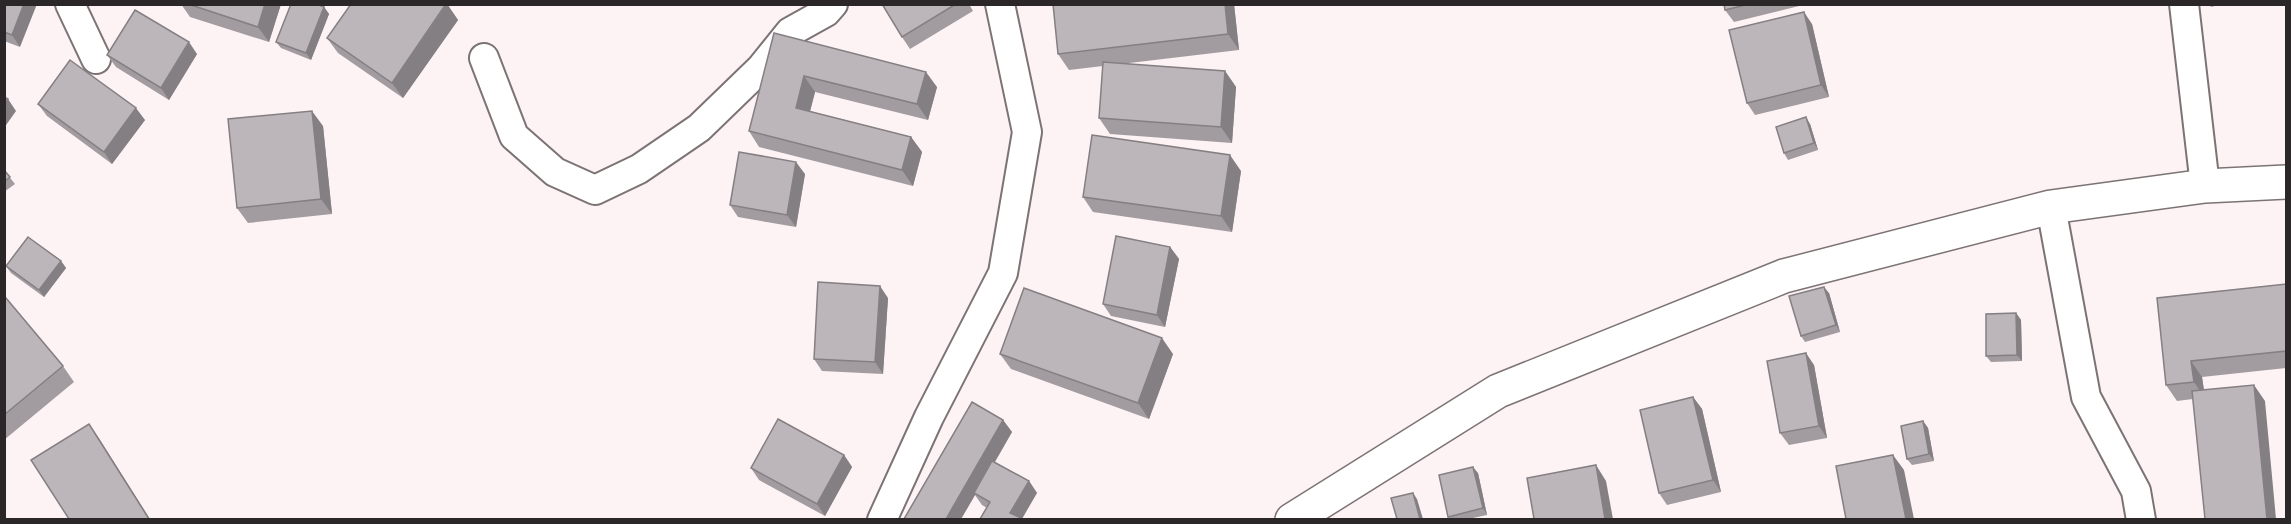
<svg xmlns="http://www.w3.org/2000/svg" width="2291" height="524" viewBox="0 0 2291 524" font-family="'Nunito Sans',sans-serif">
  <style>
    .lines { fill: none; stroke-linecap: round; stroke-linejoin: round }
    .street-casing { stroke: #7c7374; stroke-width: 32 }
    .secondary-casing { stroke: #7c7374; stroke-width: 36 }
    .street { stroke: #fff; stroke-width: 28 }
    .secondary { stroke: #fff; stroke-width: 33 }
    .wall { fill: #a29ca0 }
    .shaded-wall { fill: #847f82 }
    .building { fill: #bcb5ba; stroke: #847f82; stroke-width: 1.5 }
  </style>
  <rect width="100%" height="100%" fill="#fdf3f4"/>
  <g class="lines">
    <defs>
      <g id="street">
        <path d="M70,4L96,59"/>
        <path d="M2184,4L2205,186"/>
        <path d="M484,58L514,136L555,172L595,190L639,169L699,128L761,68L790,32L826,12L833,4"/>
        <path d="M2051,207L2086,397L2136,491L2141,520"/>
        <path d="M882,520L929,417L1003,273L1027,132L1000,4"/>
      </g>
      <path id="secondary" d="M1292,520L1498,391L1784,276L2051,207L2205,186L2286,182"/>
    </defs>
    <use href="#street" class="street-casing"/>
    <use href="#secondary" class="secondary-casing"/>
    <use href="#street" class="street"/>
    <use href="#secondary" class="secondary"/>
  </g>
  <g class="wall">
    <path d="M4,4L20,47L4,41Z"/>
    <path d="M181,4H281L269,42L190,17Z"/>
    <path d="M447,4L458,20L403,98L338,53L327,38Z"/>
    <path d="M882,4H969L973,11L910,49L902,37Z"/>
    <path d="M1234,4L1239,50L1121,64L1225,71L1236,87L1232,143L1110,134L1099,118L1103,66L1069,70L1058,54Z"/>
    <path d="M1724,4H1807L1734,22L1725,10Z"/>
    <path d="M2209,4H2223L2211,7Z"/>
    <path d="M324,7L329,14L311,60L281,48L276,42Z"/>
    <path d="M1812,24L1829,97L1755,115L1747,103Z"/>
    <path d="M774,33L937,87L928,120L815,92L810,111L911,137L922,152L913,186L759,147L749,131Z"/>
    <path d="M197,54L169,100L116,67L107,55Z"/>
    <path d="M38,104L145,120L112,164L47,116Z"/>
    <path d="M1810,124L1818,150L1788,160L1784,153Z"/>
    <path d="M323,126L332,214L248,223L237,208Z"/>
    <path d="M4,170L15,184L4,192Z"/>
    <path d="M1241,171L1232,232L1093,212L1083,197Z"/>
    <path d="M805,174L796,227L738,217L730,205Z"/>
    <path d="M1170,247L1179,259L1165,327L1111,316L1103,304Z"/>
    <path d="M61,261L66,268L44,297L11,273L6,266Z"/>
    <path d="M2286,284V368L2202,377L2204,390L2265,401L2193,399L2177,401L2166,385L2157,298Z"/>
    <path d="M1829,293L1840,332L1805,342L1801,336Z"/>
    <path d="M888,298L883,374L822,371L814,359Z"/>
    <path d="M4,300L63,366L74,382L4,440Z"/>
    <path d="M2016,313L2021,320L2022,361L1991,362L1986,356Z"/>
    <path d="M1000,354H1173L1149,419L1011,369Z"/>
    <path d="M1814,365L1827,438L1789,445L1780,433Z"/>
    <path d="M1693,397L1702,409L1721,492L1667,505L1659,493Z"/>
    <path d="M1003,420L1012,432L995,462L1029,481L1037,493L987,508L982,505L975,495L961,519Z"/>
    <path d="M1923,421L1928,428L1934,461L1912,465L1907,459Z"/>
    <path d="M844,455L852,467L825,516L759,480L751,468Z"/>
    <path d="M1478,473L1487,515L1468,519H1450L1448,517Z"/>
  </g>
  <g class="shaded-wall">
    <path d="M24,4H37L20,47L12,35Z"/>
    <path d="M265,4H281L269,42L258,27Z"/>
    <path d="M447,4L458,20L403,98L392,83Z"/>
    <path d="M1225,4H1234L1239,50L1228,34Z"/>
    <path d="M324,7L329,14L311,60L306,53Z"/>
    <path d="M1804,12L1812,24L1829,97L1821,85Z"/>
    <path d="M189,42L197,54L169,100L161,88Z"/>
    <path d="M1225,71L1236,87L1232,143L1221,127Z"/>
    <path d="M926,72L937,87L928,120L917,104Z"/>
    <path d="M804,76L815,92L807,123L796,108Z"/>
    <path d="M8,99L16,111L4,128V104Z"/>
    <path d="M136,108L145,120L112,164L104,152Z"/>
    <path d="M312,111L323,126L332,214L321,199Z"/>
    <path d="M1806,117L1810,124L1818,150L1814,143Z"/>
    <path d="M911,137L922,152L913,186L902,170Z"/>
    <path d="M1230,155L1241,171L1232,232L1221,216Z"/>
    <path d="M796,162L805,174L796,227L787,215Z"/>
    <path d="M1170,247L1179,259L1165,327L1157,315Z"/>
    <path d="M61,261L66,268L44,297L39,290Z"/>
    <path d="M880,286L888,298L883,374L875,362Z"/>
    <path d="M1824,287L1829,293L1840,332L1836,325Z"/>
    <path d="M2016,313L2021,320L2022,361L2017,355Z"/>
    <path d="M1162,338L1173,354L1149,419L1138,403Z"/>
    <path d="M1806,353L1814,365L1827,438L1819,426Z"/>
    <path d="M2191,361L2202,377L2205,398L2194,382Z"/>
    <path d="M2254,385L2265,401L2276,519H2267Z"/>
    <path d="M1693,397L1702,409L1721,492L1713,480Z"/>
    <path d="M1003,420L1012,432L976,494L974,493L975,495L961,519H946Z"/>
    <path d="M1923,421L1928,428L1934,461L1929,454Z"/>
    <path d="M89,424L100,440L150,519H149Z"/>
    <path d="M844,455L852,467L825,516L817,504Z"/>
    <path d="M1893,455L1904,470L1914,519H1906Z"/>
    <path d="M1596,465L1606,481L1613,519H1605Z"/>
    <path d="M1473,467L1478,473L1487,515L1483,508Z"/>
    <path d="M1029,481L1037,493L1022,519L1010,513Z"/>
    <path d="M1413,493L1417,499L1423,519H1420Z"/>
  </g>
  <g class="building">
    <path d="M4,4H24L12,35L4,32Z"/>
    <path d="M188,4H265L258,27Z"/>
    <path d="M291,4H317L324,7L306,53L276,42Z"/>
    <path d="M351,4H446L392,83L327,38Z"/>
    <path d="M882,4H956L902,37Z"/>
    <path d="M1053,4H1225L1228,34L1058,54Z"/>
    <path d="M1724,4H1749L1725,10Z"/>
    <path d="M135,10L189,42L161,88L107,55Z"/>
    <path d="M1804,12L1821,85L1747,103L1729,30Z"/>
    <path d="M774,33L926,72L917,104L804,76L796,108L911,137L902,170L749,131Z"/>
    <path d="M70,60L136,108L104,152L38,104Z"/>
    <path d="M1103,62L1225,71L1221,127L1099,118Z"/>
    <path d="M4,97L8,99L4,104Z"/>
    <path d="M312,111L321,199L237,208L228,119Z"/>
    <path d="M1806,117L1814,143L1784,153L1776,127Z"/>
    <path d="M1092,135L1230,155L1221,216L1083,197Z"/>
    <path d="M739,152L796,162L787,215L730,205Z"/>
    <path d="M4,170L10,177L4,182Z"/>
    <path d="M1116,236L1170,247L1157,315L1103,304Z"/>
    <path d="M28,237L61,261L39,290L6,266Z"/>
    <path d="M818,282L880,286L875,362L814,359Z"/>
    <path d="M2286,284V351L2191,361L2194,382L2166,385L2157,298Z"/>
    <path d="M1824,287L1836,325L1801,336L1789,296Z"/>
    <path d="M1024,288L1162,338L1138,403L1000,354Z"/>
    <path d="M6,298L63,366L4,415V300Z"/>
    <path d="M2016,313L2017,355L1986,356V314Z"/>
    <path d="M1806,353L1819,426L1780,433L1767,361Z"/>
    <path d="M2254,385L2267,519H2205L2192,391Z"/>
    <path d="M1693,397L1713,480L1659,493L1640,410Z"/>
    <path d="M972,402L1003,420L946,519H904Z"/>
    <path d="M778,419L844,455L817,504L751,468Z"/>
    <path d="M1923,421L1929,454L1907,459L1901,426Z"/>
    <path d="M89,424L149,519H69L31,460Z"/>
    <path d="M1893,455L1906,519H1846L1836,466Z"/>
    <path d="M992,461L1029,481L1010,513L1023,519H980L990,502L974,493Z"/>
    <path d="M1596,465L1605,519H1534L1527,478Z"/>
    <path d="M1473,467L1483,508L1448,517L1439,475Z"/>
    <path d="M1413,493L1420,519H1397L1391,498Z"/>
  </g>
  <rect width="2291" height="524" fill="none" stroke="#2b2728" stroke-width="12"/>
</svg>
